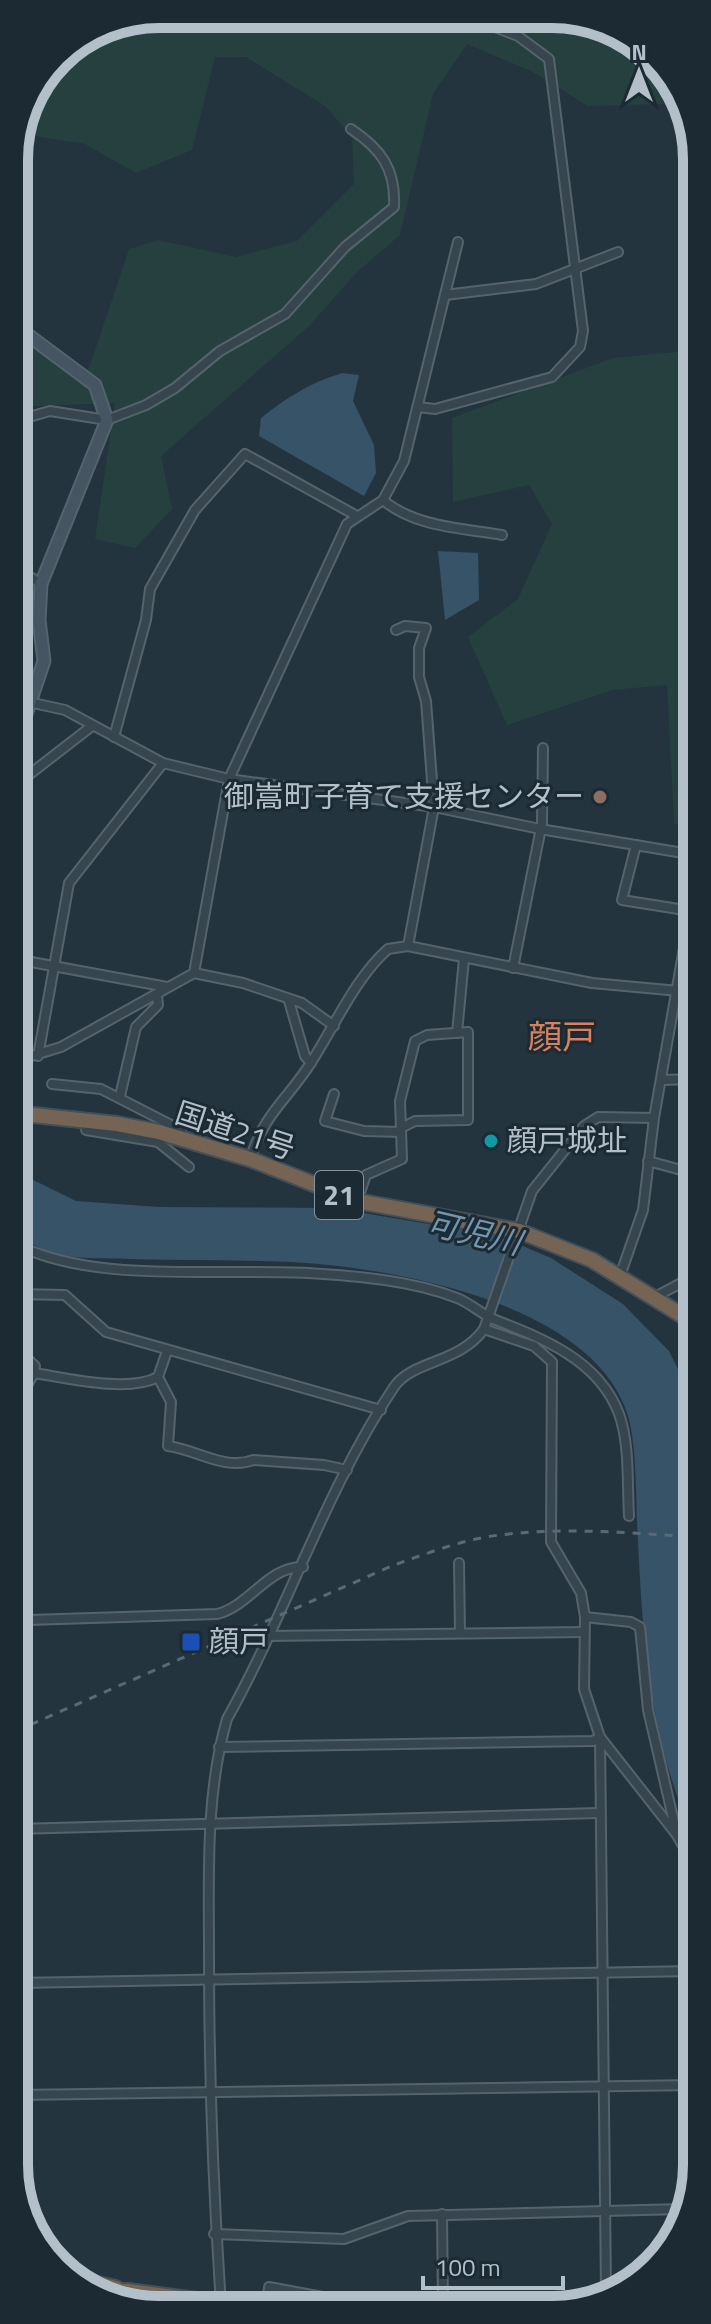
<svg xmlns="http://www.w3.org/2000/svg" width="711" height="2324" viewBox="0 0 711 2324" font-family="'Titillium Web','Noto Sans JP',sans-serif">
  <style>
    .green { fill: #25403f }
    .water { fill: #365367 }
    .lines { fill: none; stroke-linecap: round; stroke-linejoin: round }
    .street-casing { stroke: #55636d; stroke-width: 12 }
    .secondary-casing { stroke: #55636d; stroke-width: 15 }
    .highway-casing { stroke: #42505a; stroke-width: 18 }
    .street { stroke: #37454f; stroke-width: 8 }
    .secondary { stroke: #455562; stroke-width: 11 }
    .highway { stroke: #756354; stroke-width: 14 }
    .rail { stroke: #596a76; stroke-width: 3; stroke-dasharray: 8 8; stroke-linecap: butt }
    .education-dot { fill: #8d6e63; stroke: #1c2a34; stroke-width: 3 }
    .culture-dot { fill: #0f9aa8; stroke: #1c2a34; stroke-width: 3 }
    .transit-dot { fill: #1a4fb4; stroke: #1c2a34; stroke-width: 3 }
    .labels { text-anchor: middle; stroke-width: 6; stroke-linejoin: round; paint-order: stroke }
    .shield { fill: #1c2a34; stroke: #86939d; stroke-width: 2 }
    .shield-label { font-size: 28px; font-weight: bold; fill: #b3c0ca }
    .poi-label { font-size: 30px; fill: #b3c0ca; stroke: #1c2a34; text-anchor: start }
    .street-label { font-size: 30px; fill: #b3c0ca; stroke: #1c2a34 }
    .water-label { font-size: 32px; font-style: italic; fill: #7296ae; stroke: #1c2a34 }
    .quarter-label { font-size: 34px; fill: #d9805f; stroke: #1c2a34 }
    .rim { fill: none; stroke: #b3c0ca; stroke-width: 10 }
  </style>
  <rect width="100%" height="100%" fill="#23343f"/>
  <g class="green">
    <path d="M581,17L655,57L694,131V140L665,104L588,106L531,71L467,44L433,94L400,235L357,272L309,326L161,456L172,509L135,548L95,539L115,403L15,407L14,323L87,374L129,249L158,240L236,257L297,241L354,184L352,137L325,106L246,57H215L192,150L136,173L85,144L28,135L30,115L57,56L104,25Z"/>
    <path d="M695,350V833L674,823L667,685L612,690L507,725L468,637L518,599L552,524L529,485L453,502L452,418L613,358Z"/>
  </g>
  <g class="water">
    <path d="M342,373L359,375L353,401L374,445L376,473L364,496L259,436L261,418C287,397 310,383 342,373Z"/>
    <path d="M438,551L478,553L479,600L445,620Z"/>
    <path d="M15,1171L76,1201L159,1207L334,1208L499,1236L551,1258L623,1304L669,1351L696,1405V1842C651,1747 643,1646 638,1542C636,1509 637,1445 628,1416C596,1309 415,1273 319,1264C257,1259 193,1261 131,1259C105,1258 72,1260 47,1251C36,1247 26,1240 16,1234Z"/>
  </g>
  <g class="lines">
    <defs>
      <g id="street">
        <path d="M445,295L536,284L618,252"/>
        <path d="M418,407L435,409L552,377L580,347L583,331L549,59L518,36L474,19"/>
        <path d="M15,421L50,411L107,420L146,405L175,388L220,351L285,314L345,247L394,207C396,169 381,149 351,129"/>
        <path d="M383,500C415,527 461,528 502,535"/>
        <path d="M15,567L41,584"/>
        <path d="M396,630L405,626L426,628L419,648V677L426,701L434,807L408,946"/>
        <path d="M15,699L65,710L163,763L229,779L434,807L540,829L695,855"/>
        <path d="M114,737L146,620L150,589L195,510L245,454L357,516"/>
        <path d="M17,784L92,726"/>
        <path d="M636,845L622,900L691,911"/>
        <path d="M15,959L167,987"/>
        <path d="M513,968L542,823L543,748"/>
        <path d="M194,973L229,779L347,524L383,500L404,461L458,242"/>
        <path d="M289,1001L305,1056L311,1063"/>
        <path d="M457,1033L464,959"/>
        <path d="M38,1056L69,883L163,763"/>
        <path d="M15,1061L61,1047L194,973L243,983L302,1003L334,1026"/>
        <path d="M662,1080L695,1079"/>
        <path d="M52,1084L101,1089L181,1130L180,1137"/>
        <path d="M334,1094L325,1121L364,1131L401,1132"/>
        <path d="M120,1096L136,1027L158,1005L157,994"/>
        <path d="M86,1130L158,1142L189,1167"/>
        <path d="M250,1159C266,1110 287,1101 312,1061C335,1025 356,977 388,949L408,946L592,983L679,991"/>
        <path d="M648,1161L696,1174"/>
        <path d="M357,1201L366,1175L402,1159L400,1101L415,1041L427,1035L468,1032V1120L415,1121L401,1128"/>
        <path d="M16,1244C91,1284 222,1268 308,1273C356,1276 411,1280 457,1298C470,1303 480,1313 493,1319C542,1338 599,1360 619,1414C630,1444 627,1485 629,1516"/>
        <path d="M620,1276L643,1210L654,1118L695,885"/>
        <path d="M16,1294L65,1295L106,1332L381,1410"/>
        <path d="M653,1298L696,1275"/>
        <path d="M484,1329L534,1346L552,1362L551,1542L581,1593L585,1617L584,1689L600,1737L606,2292"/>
        <path d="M16,1348L35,1366L34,1373"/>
        <path d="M158,1377L171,1402L168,1446C195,1449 225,1471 253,1460L324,1465L347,1470"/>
        <path d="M16,1405L34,1373C67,1378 128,1393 158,1377L167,1351"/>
        <path d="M459,1563L460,1633"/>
        <path d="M16,1616L29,1620L217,1614C250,1606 268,1566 303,1567"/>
        <path d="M585,1617L631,1622L640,1627L648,1710L677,1835"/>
        <path d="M267,1636L584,1632"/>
        <path d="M600,1737L677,1835L696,1869"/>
        <path d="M219,1747L593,1741L600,1737"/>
        <path d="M16,1829L599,1813"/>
        <path d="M16,1983L696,1971"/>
        <path d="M17,2095L697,2085"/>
        <path d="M442,2214L443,2307"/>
        <path d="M214,2234L344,2239L408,2216L682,2209"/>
        <path d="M221,2304C213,2188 209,2073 209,1956C209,1878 205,1795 227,1719C287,1612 325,1490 394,1387C412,1360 459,1364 484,1329L532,1191L584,1126L598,1117L654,1118"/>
        <path d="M267,2307L269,2287L377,2307"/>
      </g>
      <path id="secondary" d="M14,319L24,332L95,385L107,420L41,584L39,620L44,661L23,723L15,792"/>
      <g id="highway">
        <path d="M15,1113L117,1124L159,1132L250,1159L357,1201L519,1231L592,1260L696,1324"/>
        <path d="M80,2280L116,2288"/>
        <path d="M101,2291H128L251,2307"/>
      </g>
    </defs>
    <use href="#street" class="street-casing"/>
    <use href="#secondary" class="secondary-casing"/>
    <use href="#highway" class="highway-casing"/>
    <use href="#street" class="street"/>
    <use href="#secondary" class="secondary"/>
    <use href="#highway" class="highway"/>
    <path class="rail" d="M16,1731L394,1565C428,1553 464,1539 500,1535C565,1527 631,1533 696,1537"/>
  </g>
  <circle class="education-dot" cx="600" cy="797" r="8"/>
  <circle class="culture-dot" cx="491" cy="1141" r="8"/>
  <rect class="transit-dot" x="181" y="1632" width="20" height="20" rx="4"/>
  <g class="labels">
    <rect class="shield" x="315" y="1171" width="48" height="48" rx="6"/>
    <g class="shield-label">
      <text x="339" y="1205">21</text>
    </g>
    <g class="poi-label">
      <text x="584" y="807" text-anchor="end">御嵩町子育て支援センター</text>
      <text x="507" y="1151">顔戸城址</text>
      <text x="209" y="1652">顔戸</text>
    </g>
    <g class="street-label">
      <text transform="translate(235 1131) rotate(18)" y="10">国道21号</text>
    </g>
    <g class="water-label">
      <text transform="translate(474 1233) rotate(13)" y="11">可児川</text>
    </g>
    <g class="quarter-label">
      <text x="562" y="1049">顔戸</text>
    </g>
  </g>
  <path d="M0 0H711V2324H0ZM159 28H552A131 131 0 0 1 683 159V2165A131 131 0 0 1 552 2296H159A131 131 0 0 1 28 2165V159A131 131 0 0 1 159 28Z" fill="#1c2a34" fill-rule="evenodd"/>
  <path class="rim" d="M159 28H552A131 131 0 0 1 683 159V2165A131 131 0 0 1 552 2296H159A131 131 0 0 1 28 2165V159A131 131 0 0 1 159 28Z"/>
  <g transform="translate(639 72)" stroke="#1c2a34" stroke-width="6" paint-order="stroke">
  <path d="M0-6L14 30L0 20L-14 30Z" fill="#b3c0ca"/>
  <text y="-12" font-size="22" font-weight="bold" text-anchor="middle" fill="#b3c0ca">N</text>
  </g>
  <path d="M423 2276v12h140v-12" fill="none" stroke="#b3c0ca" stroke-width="4"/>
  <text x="435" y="2276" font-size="24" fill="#b3c0ca" stroke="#1c2a34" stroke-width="6" paint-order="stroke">100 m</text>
</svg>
